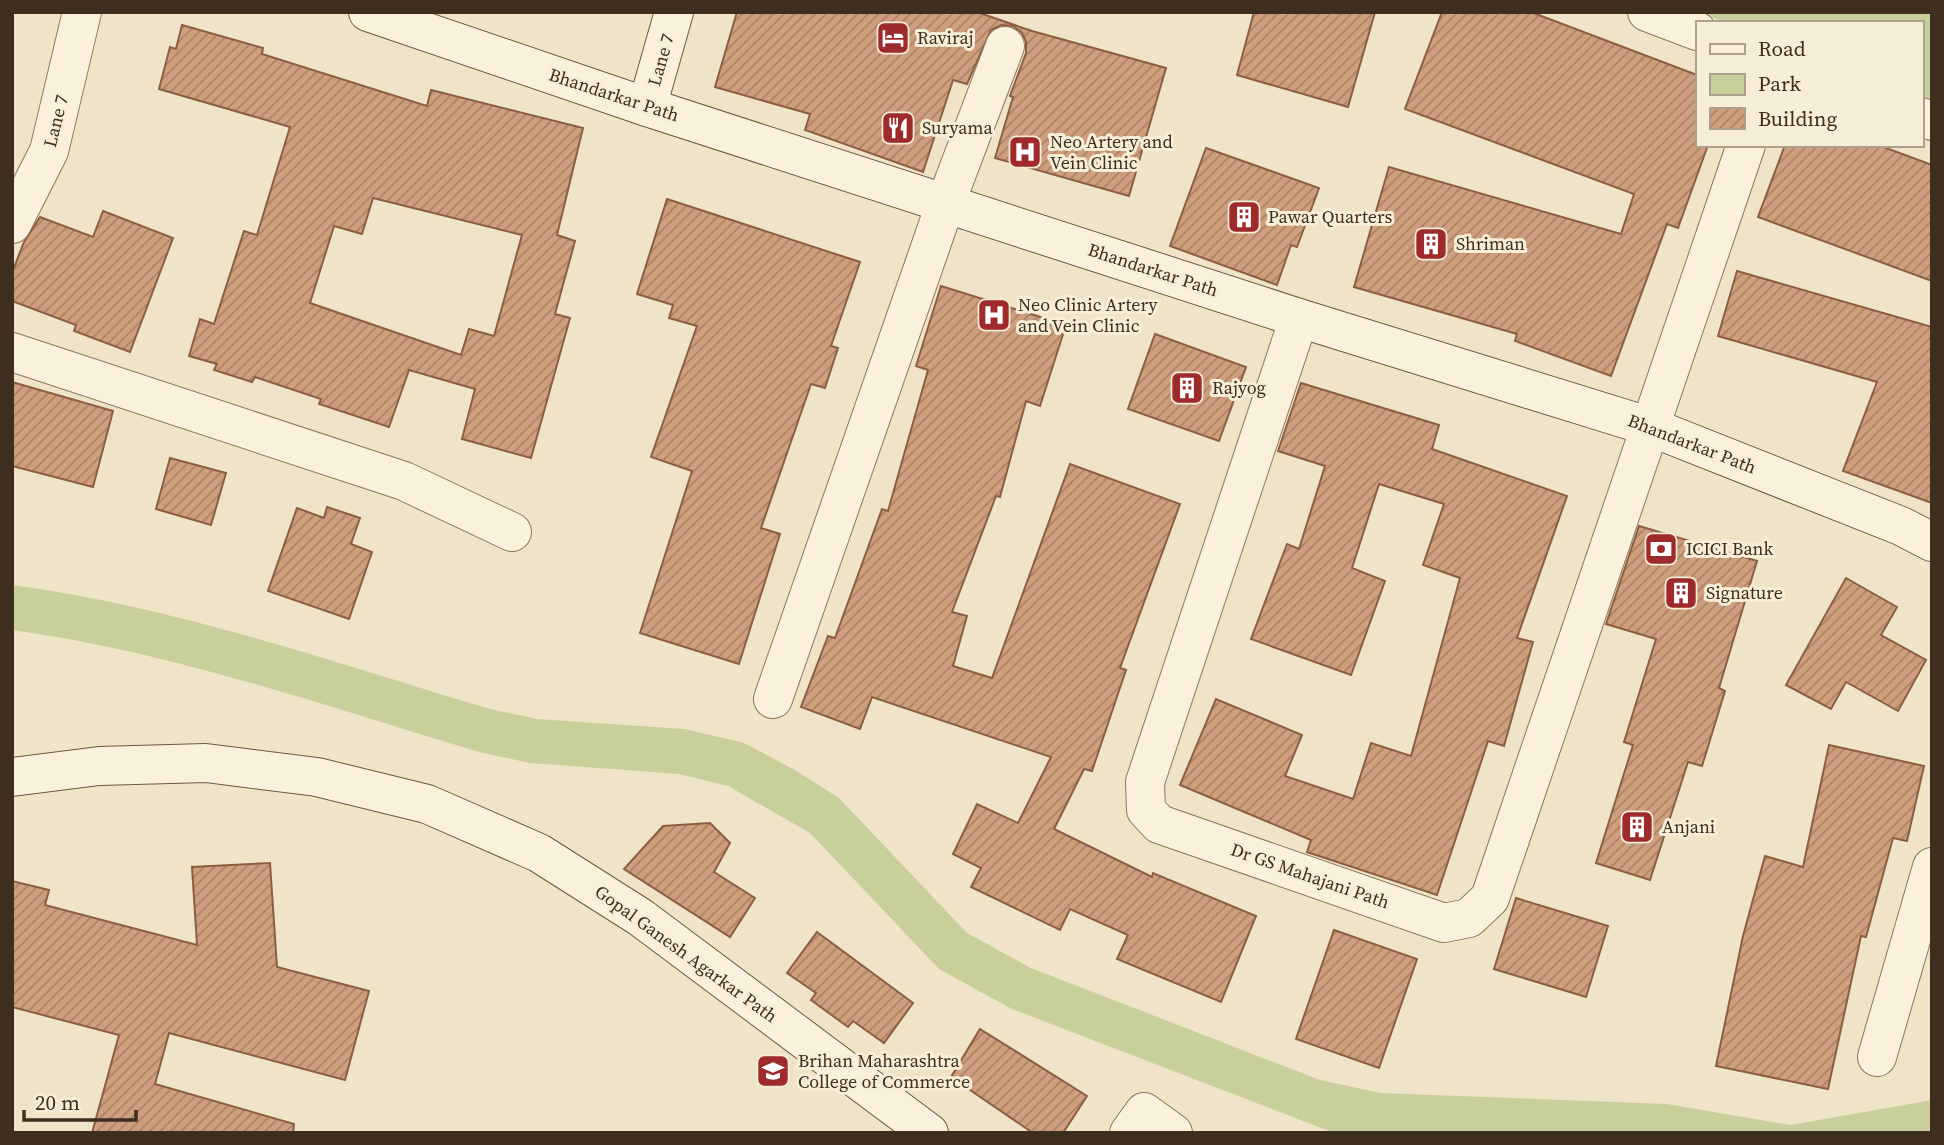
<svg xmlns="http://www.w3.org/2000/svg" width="1944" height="1145" viewBox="0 0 1944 1145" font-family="'Source Serif 4',serif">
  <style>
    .green { fill: #c9cf9b }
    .building { fill: url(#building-hatch); stroke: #8d5f41; stroke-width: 2; fill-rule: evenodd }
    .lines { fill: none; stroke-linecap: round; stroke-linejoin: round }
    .street-casing { stroke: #8d765c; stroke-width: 40 }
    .secondary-casing { stroke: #6f573f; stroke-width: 40 }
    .street { stroke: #faf1dc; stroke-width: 38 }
    .secondary { stroke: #faf1dc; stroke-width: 38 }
    .labels { text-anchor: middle; stroke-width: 6; stroke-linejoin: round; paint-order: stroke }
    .poi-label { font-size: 18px; fill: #3d2e20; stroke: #f7eed8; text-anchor: start }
    .street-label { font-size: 18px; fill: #3d2e20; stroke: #f7eed8 }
  </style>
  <defs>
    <pattern id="building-hatch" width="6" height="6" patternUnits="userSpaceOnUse" patternTransform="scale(1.75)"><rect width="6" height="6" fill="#cf9f7d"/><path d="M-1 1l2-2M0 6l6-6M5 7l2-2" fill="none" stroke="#a98266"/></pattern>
  </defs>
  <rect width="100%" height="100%" fill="#f0e4c8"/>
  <g class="green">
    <path d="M1699,12H1932V103L1921,99V23H1726Z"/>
    <path d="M12,585C176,607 333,662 490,709L537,719L685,729L744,743L795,770L839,798L967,933L1031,968L1320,1080L1380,1093L1667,1104L1791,1125L1932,1100V1133H1334L1012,1009L939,969L810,833L728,786L679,774L530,763L479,752C325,706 172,652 12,630Z"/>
  </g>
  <g class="building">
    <path d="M737,12H977L1032,31L1166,68L1129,196L995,158L1013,97L1010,96L1026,53V42L1022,33L1013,26L1001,25L991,30L967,84L953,80L923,172L805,130L810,114L715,87Z"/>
    <path d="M1254,12H1375L1348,107L1237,75Z"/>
    <path d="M1442,12H1531L1697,75V145H1708L1678,228L1667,224L1611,376L1515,341L1517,334L1354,287L1389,167L1621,234L1634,194L1405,109Z"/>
    <path d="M182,25L263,48L262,54L427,106L431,90L583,128L557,235L575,241L555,314L570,318L531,458L462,439L475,389L409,370L389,427L319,404L321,399L255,377L252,382L214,370L217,364L189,356L200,319L214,324L244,231L257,235L290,127L159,89L170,47L176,49ZM373,198L522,235L494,336L469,329L461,355L310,303L334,226L362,234Z"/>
    <path d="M1785,145H1878L1932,165V281L1758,217Z"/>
    <path d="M1206,148L1319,188L1297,247L1291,245L1277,285L1170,246Z"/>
    <path d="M667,199L860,262L831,346L838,348L825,388L811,384L761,528L780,534L739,664L640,633L692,471L651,457L697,326L669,318L673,305L637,294Z"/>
    <path d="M103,211L173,238L130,352L74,331L76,325L12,301V273L24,242L40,217L93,237Z"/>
    <path d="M1737,271L1932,327V503L1843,471L1877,382L1718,336Z"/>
    <path d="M941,286L1066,325L1040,406L1026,401L1000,497L996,496L952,612L967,616L953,666L992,678L1070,464L1180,504L1120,668L1126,670L1092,771L1084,769L1054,829L1152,877L1153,873L1256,916L1221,1002L1117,959L1128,935L1070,909L1060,930L971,887L981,868L953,854L977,804L1018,823L1051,757L872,697L860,729L801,707L828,636L835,638L882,509L888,511L928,370L916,366Z"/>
    <path d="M1155,334L1246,367L1219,441L1128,409Z"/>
    <path d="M12,382L113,411L93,487L12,466Z"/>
    <path d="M1301,383L1439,425L1432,449L1567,496L1517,638L1533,642L1504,746L1488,741L1437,895L1307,852L1311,840L1180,785L1216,699L1302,735L1285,776L1353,799L1371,743L1411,756L1460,578L1423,565L1444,504L1379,484L1352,568L1385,581L1351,675L1251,639L1287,544L1299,549L1325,466L1278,451Z"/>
    <path d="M170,458L226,473L211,525L156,509Z"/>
    <path d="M327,507L360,518L351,544L372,552L349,619L268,591L297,508L324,518Z"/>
    <path d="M1639,526L1757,561L1719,688L1725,691L1702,766L1688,762L1650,880L1596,863L1633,745L1624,742L1656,639L1606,624Z"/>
    <path d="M1846,578L1897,607L1881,635L1926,660L1898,711L1846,682L1831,709L1786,685Z"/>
    <path d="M1829,745L1924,766L1907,841L1893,838L1866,937L1861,936L1828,1089L1716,1066L1743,936L1765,856L1803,867Z"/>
    <path d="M710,823L730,843L714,872L755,898L730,937L624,869L663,826Z"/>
    <path d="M270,863L277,967L369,991L345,1080L169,1033L155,1084L294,1124L293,1133H92L119,1035L12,1007V881L49,890L45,905L197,945L192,867Z"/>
    <path d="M1516,898L1608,926L1586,997L1494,969Z"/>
    <path d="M1334,930L1417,959L1379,1068L1296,1039Z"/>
    <path d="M817,932L913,1003L884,1043L853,1021L848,1027L811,1000L816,993L787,973Z"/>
    <path d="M980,1029L1087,1096L1063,1133H1033L951,1077Z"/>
  </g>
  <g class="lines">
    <defs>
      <g id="street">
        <path d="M1647,12L1697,31"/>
        <path d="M1921,117L1932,121"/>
        <path d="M12,224L49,151L82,12"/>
        <path d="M1299,318L1145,782L1146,810L1159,824L1444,923L1469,918L1490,898L1746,145"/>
        <path d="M12,352L404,481L512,532"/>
        <path d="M773,699L946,202L1005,46"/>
        <path d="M1877,1057L1932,867"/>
        <path d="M1129,1133L1144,1112L1173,1133"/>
      </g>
      <g id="secondary">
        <path d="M368,12L647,107L1299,318L1648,426L1901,526L1932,542"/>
        <path d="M647,107L674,12"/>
        <path d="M12,777L99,766L206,763L317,777L427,804L539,853L640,917L929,1133"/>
      </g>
    </defs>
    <use href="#street" class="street-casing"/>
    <use href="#secondary" class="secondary-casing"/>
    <use href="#street" class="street"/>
    <use href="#secondary" class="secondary"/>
  </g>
  <defs>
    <symbol id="hotel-square" viewBox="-11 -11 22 22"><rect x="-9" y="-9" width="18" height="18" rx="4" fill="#9e2a2b" stroke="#f7eed8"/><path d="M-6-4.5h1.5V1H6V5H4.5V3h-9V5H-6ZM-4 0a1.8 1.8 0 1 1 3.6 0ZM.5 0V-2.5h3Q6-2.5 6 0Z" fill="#fff"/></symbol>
    <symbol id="restaurant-square" viewBox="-11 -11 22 22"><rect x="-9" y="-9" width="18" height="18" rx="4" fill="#9e2a2b" stroke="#f7eed8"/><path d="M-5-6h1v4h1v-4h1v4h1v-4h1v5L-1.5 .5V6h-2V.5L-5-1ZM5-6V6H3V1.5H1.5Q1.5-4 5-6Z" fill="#fff"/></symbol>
    <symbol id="hospital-square" viewBox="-11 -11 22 22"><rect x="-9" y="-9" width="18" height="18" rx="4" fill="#9e2a2b" stroke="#f7eed8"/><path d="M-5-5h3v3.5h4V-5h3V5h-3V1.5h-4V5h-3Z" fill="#fff"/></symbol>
    <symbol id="building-square" viewBox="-11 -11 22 22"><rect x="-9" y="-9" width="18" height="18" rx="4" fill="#9e2a2b" stroke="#f7eed8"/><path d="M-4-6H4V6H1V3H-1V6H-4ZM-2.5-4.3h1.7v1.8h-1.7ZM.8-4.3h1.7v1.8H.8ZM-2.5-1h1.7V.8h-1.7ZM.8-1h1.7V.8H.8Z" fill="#fff"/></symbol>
    <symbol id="bank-square" viewBox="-11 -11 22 22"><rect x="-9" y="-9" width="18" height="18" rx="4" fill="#9e2a2b" stroke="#f7eed8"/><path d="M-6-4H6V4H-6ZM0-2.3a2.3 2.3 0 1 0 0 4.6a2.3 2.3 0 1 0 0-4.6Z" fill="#fff"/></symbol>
    <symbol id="school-square" viewBox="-11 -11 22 22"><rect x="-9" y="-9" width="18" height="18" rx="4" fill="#9e2a2b" stroke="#f7eed8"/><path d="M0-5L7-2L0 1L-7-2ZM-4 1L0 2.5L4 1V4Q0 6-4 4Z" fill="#fff"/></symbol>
  </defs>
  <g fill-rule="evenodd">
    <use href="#hotel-square" x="874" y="19" width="38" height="38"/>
    <use href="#restaurant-square" x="879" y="109" width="38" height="38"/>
    <use href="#hospital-square" x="1006" y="133" width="38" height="38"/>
    <use href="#building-square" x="1225" y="198" width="38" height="38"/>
    <use href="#building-square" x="1412" y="225" width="38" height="38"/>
    <use href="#hospital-square" x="975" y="296" width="38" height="38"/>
    <use href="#building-square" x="1168" y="369" width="38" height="38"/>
    <use href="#bank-square" x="1642" y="530" width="38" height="38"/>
    <use href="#building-square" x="1662" y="574" width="38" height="38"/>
    <use href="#building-square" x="1618" y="808" width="38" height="38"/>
    <use href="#school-square" x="754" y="1052" width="38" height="38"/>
  </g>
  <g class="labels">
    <g class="poi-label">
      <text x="917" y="44">Raviraj</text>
      <text x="922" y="134">Suryama</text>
      <text x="1050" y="148">Neo Artery and<tspan x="1050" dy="21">Vein Clinic</tspan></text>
      <text x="1268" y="223">Pawar Quarters</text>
      <text x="1456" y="250">Shriman</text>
      <text x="1018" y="311">Neo Clinic Artery<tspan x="1018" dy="21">and Vein Clinic</tspan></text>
      <text x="1212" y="394">Rajyog</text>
      <text x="1686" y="555">ICICI Bank</text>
      <text x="1706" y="599">Signature</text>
      <text x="1662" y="833">Anjani</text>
      <text x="798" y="1067">Brihan Maharashtra<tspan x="798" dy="21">College of Commerce</tspan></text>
    </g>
    <g class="street-label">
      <text transform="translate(661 60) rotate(-74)" y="6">Lane 7</text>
      <text transform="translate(614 95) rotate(18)" y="6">Bhandarkar Path</text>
      <text transform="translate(56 121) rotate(-76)" y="6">Lane 7</text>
      <text transform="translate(1153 270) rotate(18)" y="6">Bhandarkar Path</text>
      <text transform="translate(1692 444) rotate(21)" y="6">Bhandarkar Path</text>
      <text transform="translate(1310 876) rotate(19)" y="6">Dr GS Mahajani Path</text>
      <text transform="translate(686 954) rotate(36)" y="6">Gopal Ganesh Agarkar Path</text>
    </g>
  </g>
  <rect width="1944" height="1145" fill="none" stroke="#3d2e20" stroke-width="28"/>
  <rect x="1696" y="21" width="228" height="126" fill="#f7eed8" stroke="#ada18e" stroke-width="2"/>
  <rect x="1710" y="44" width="35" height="10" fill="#faf1dc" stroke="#ada18e" stroke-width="2"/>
  <text x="1758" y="56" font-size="21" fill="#3d2e20">Road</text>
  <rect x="1710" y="74" width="35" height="21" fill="#c9cf9b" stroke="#ada18e" stroke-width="2"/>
  <text x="1758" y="91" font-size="21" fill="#3d2e20">Park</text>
  <rect x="1710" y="108" width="35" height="21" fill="url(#building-hatch)" stroke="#ada18e" stroke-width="2"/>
  <text x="1758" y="126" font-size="21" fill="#3d2e20">Building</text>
  <path d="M24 1110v10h112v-10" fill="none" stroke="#3d2e20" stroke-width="3.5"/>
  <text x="35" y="1110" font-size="21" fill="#3d2e20" stroke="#f7eed8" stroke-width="5" paint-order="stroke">20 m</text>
</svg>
